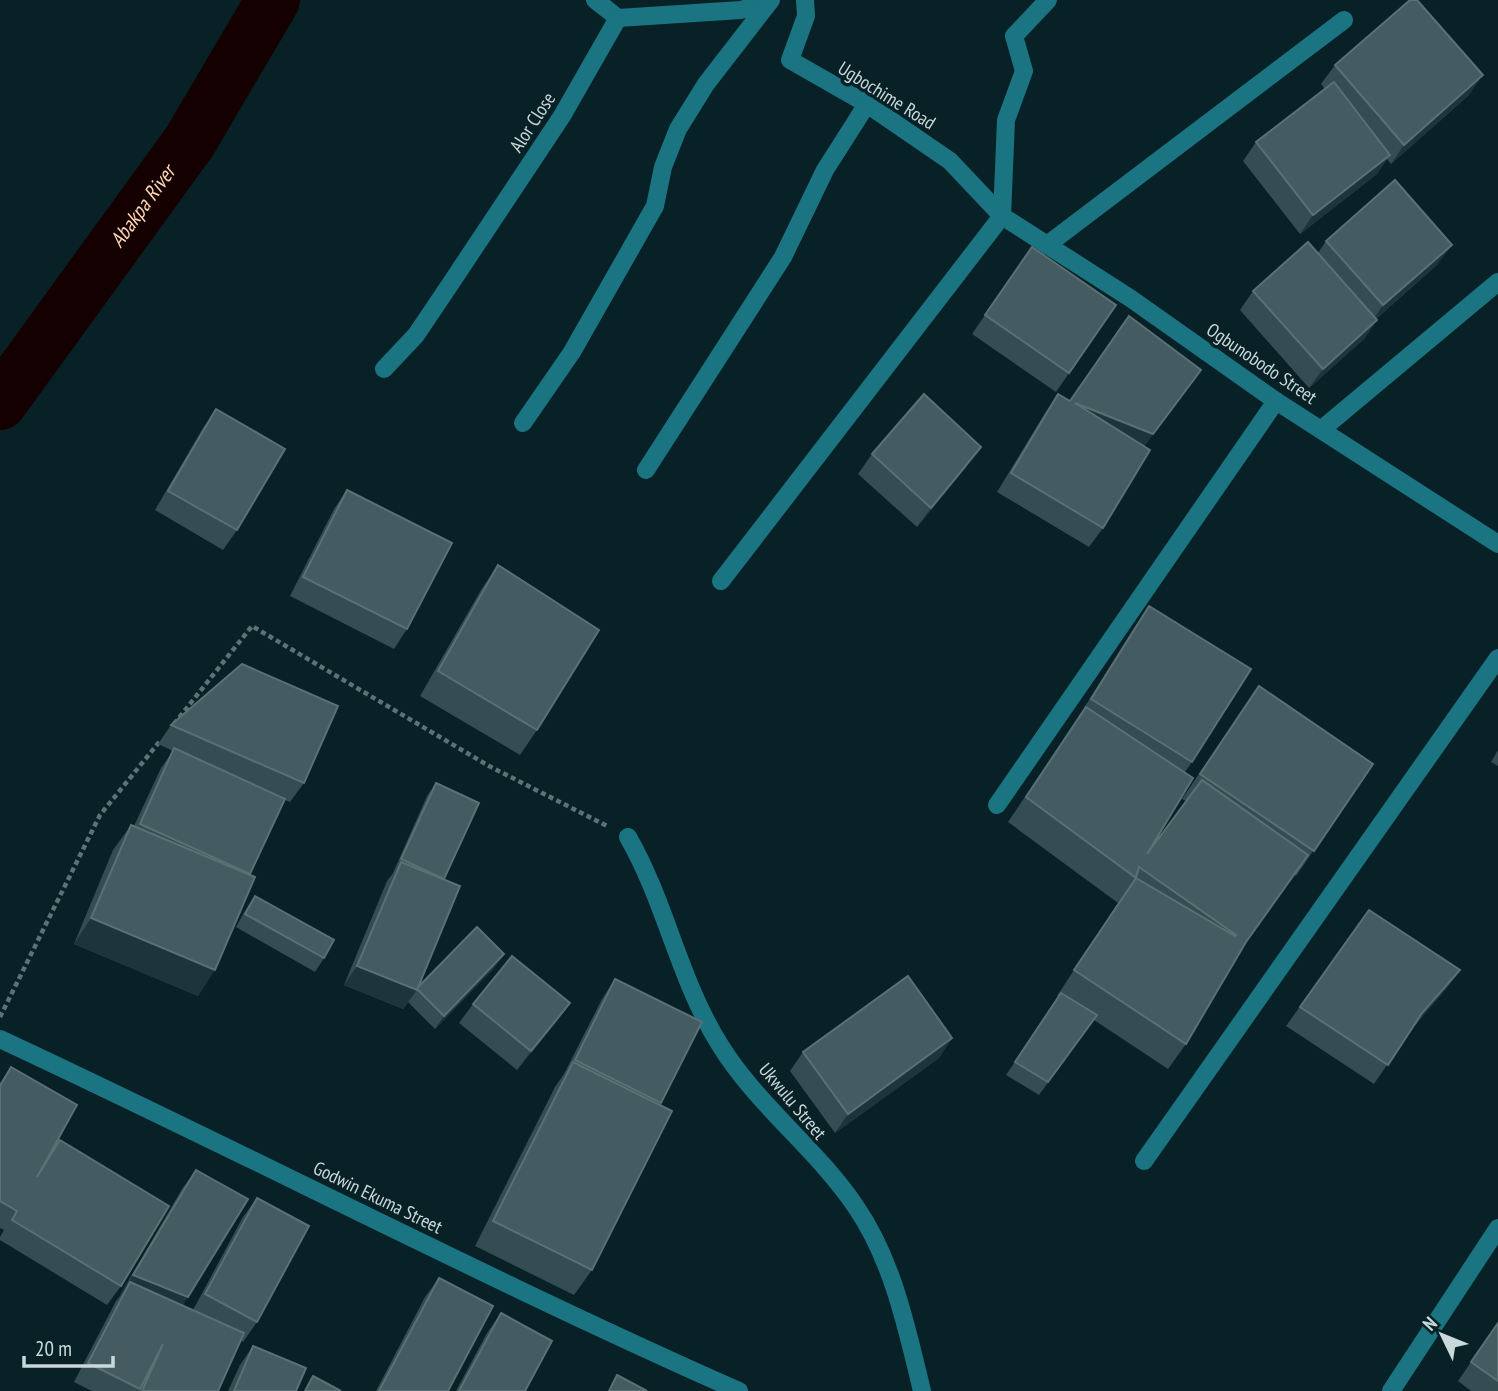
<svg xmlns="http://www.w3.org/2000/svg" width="1498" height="1391" viewBox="0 0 1498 1391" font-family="'PT Sans Narrow',sans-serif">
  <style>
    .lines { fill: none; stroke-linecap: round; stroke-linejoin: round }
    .river { stroke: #150000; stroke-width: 54 }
    .path { stroke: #5d7276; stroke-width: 4.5; stroke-dasharray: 5 3.5; stroke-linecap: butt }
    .minor { stroke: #1a7482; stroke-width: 18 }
    .wall { fill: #344d52 }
    .shaded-wall { fill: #1c353a }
    .building { fill: #445c61; stroke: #597074; stroke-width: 2; fill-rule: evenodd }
    .labels { text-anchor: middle; stroke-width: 7; stroke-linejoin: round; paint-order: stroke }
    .street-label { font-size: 19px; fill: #c9d8da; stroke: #082126 }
    .water-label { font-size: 21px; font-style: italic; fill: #fbd5b4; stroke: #082126 }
  </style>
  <rect width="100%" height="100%" fill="#082126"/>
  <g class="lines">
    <path class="river" id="s1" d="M0,403L190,141L273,0"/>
    <g class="path">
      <path d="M174,724L252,626L489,766L609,827"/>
      <path d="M0,1017L100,815L160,741"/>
    </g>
    <g class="minor">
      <path d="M595,0L618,18"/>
      <path d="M805,0L806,16L790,60L867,104L950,161L1002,216L1130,298L1276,401L1498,544"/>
      <path d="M618,18L741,10L770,1"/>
      <path d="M1047,245L1344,20"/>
      <path d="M384,369L416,335L449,286L562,116L618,18"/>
      <path d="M523,423L572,352L655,206L663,167L678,129L706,84L771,0"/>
      <path d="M1322,429L1498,282"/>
      <path d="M646,470L783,257L825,170L867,104"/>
      <path d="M721,581L1002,216L1006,120L1024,71L1014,36L1048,0"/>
      <path d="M997,805L1276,401"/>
      <path d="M628,837C666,903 679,980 720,1045C757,1105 817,1149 856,1207C893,1261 907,1329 922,1391"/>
      <path d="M0,1039C247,1154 490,1281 739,1391"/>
      <path d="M1144,1161L1498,658"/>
      <path d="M1391,1391L1498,1228"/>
    </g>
  </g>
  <g class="wall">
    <path d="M1335,65L1469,95L1391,164L1387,159L1377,174L1300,234L1243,161L1256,142L1325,89L1321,84Z"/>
    <path d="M1326,241L1438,264L1376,319L1377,320L1364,339L1309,388L1240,310L1253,291L1318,253Z"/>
    <path d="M1032,247L1116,305L1056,392L972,334Z"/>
    <path d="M1201,370L1144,446L1103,528L1089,547L997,492L1045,413L1058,394L1070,401Z"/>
    <path d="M216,409L237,530L223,550L155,510L203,428Z"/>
    <path d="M872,454L967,466L917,527L858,474Z"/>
    <path d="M347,490L407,629L394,649L290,596L334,509Z"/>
    <path d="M498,565L537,730L520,755L420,696L481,590Z"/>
    <path d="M1149,606L1192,762L1185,772L1147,854L1186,801L1182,799L1241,712L1373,764L1296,876L1294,874L1245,944L1186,1044L1168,1069L1094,1020L1039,1095L1006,1075L1059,997L1057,996L1118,903L1008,822L1074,724L1132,631Z"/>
    <path d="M171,725L304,783L290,802L285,800L250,874L198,996L74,944L113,850L131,825L134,826L161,768L173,751L158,744Z"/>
    <path d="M1498,750V766L1491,762Z"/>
    <path d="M436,783L443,879L418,987L495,967L435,1029L408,1002L403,1009L344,985L387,881L393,873L427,796Z"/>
    <path d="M255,896L324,958L315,972L236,927L246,909Z"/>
    <path d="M1369,910L1460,970L1446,989L1411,1030L1374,1084L1286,1026Z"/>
    <path d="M615,979L702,1022L660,1105L592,1270L574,1295L475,1246L555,1087L564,1074L602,999Z"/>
    <path d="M570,1003L556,1022L517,1070L459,1023L473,1004Z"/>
    <path d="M952,1038L939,1058L835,1133L790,1071L803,1052Z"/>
    <path d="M11,1067L43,1165L60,1140L121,1286L107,1305L0,1240V1237L4,1230L0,1228V1083Z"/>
    <path d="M196,1170L183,1306L193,1310L243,1217L257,1198V1322L243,1342L240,1340L218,1391H92L74,1382L116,1301L121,1295H120L182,1189Z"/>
    <path d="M439,1278L448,1391H376L425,1297Z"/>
    <path d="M501,1313L525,1391H456L487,1333Z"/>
    <path d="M1498,1323V1391H1471L1458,1381Z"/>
    <path d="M253,1346L296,1391H228L240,1365Z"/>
  </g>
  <g class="shaded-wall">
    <path d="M1483,75L1469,95L1391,164L1404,145Z"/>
    <path d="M1390,155L1377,174L1300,234L1313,215Z"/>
    <path d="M1452,245L1438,264L1370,324L1383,305Z"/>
    <path d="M1377,320L1364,339L1309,388L1323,369Z"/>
    <path d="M1201,370L1139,453L1075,403Z"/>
    <path d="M981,447L967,466L917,527L931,508Z"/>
    <path d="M91,918L215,970L198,996L74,944Z"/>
    <path d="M504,954L495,967L435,1029L444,1016Z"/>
    <path d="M357,966L417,990L403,1009L344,985Z"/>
    <path d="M1460,970L1446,989L1409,1032L1422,1013Z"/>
    <path d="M570,1003L556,1022L517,1070L531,1051Z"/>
    <path d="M952,1038L939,1058L835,1133L848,1114Z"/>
    <path d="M133,1275L188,1297L175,1317L130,1282L121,1295H120Z"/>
  </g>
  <g class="building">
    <path d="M1410,0H1417L1483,75L1404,145L1335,65Z"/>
    <path d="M1334,82L1390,155L1313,215L1256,142Z"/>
    <path d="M1395,180L1452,245L1383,305L1326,241Z"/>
    <path d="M1308,242L1377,320L1323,369L1253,291Z"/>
    <path d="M1032,247L1116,305L1069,373L985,315Z"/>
    <path d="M1129,316L1201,370L1153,434L1075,403L1150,450L1103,528L1011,473L1058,394L1070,401Z"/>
    <path d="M924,394L981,447L931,508L872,454Z"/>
    <path d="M216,409L285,449L237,530L168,491Z"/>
    <path d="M347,490L452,543L407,629L303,577Z"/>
    <path d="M498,565L599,630L537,730L438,671Z"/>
    <path d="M1149,606L1251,669L1192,762L1091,699Z"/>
    <path d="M242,664L338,706L304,783L171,725Z"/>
    <path d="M1259,686L1373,764L1314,851L1200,774Z"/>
    <path d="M1086,707L1193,778L1147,854L1202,780L1308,855L1246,942L1186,1044L1074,970L1136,878L1026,797ZM1139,867L1236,935L1235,936L1136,878Z"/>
    <path d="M174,748L285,799L250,874L140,824Z"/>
    <path d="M436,783L479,803L444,879L401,859Z"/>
    <path d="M131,825L255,877L215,970L91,918Z"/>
    <path d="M401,862L460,886L417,990L357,966Z"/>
    <path d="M255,896L334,940L324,958L245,914Z"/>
    <path d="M1369,910L1460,970L1422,1013L1388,1065L1300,1007Z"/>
    <path d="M477,927L504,954L444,1016L417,989L418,987Z"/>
    <path d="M512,956L570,1003L531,1051L473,1004Z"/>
    <path d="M908,976L952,1038L848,1114L803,1052Z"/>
    <path d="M615,979L702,1022L661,1103L575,1060Z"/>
    <path d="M1061,993L1097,1015L1048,1082L1015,1062Z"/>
    <path d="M573,1062L672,1111L592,1270L493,1221Z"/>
    <path d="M11,1067L77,1105L37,1177L60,1140L169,1206L121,1286L12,1220L17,1211L0,1201V1086Z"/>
    <path d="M196,1170L248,1199L188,1297L133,1275Z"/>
    <path d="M257,1198L309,1226L257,1322L205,1294Z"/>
    <path d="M439,1278L493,1306L448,1391H379Z"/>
    <path d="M130,1282L244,1333L218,1391H142L163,1344L140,1389L88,1363Z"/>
    <path d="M501,1313L552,1341L525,1391H459Z"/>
    <path d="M1498,1323V1381L1471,1362Z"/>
    <path d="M253,1346L306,1368L296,1391H234Z"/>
    <path d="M617,1375L647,1391H609Z"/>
    <path d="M313,1376L341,1391H305Z"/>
  </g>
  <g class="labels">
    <g class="street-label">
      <text transform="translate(887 95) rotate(32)" y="7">Ugbochime Road</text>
      <text transform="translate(532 122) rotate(-57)" y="7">Alor Close</text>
      <text transform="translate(1262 363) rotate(34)" y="7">Ogbunobodo Street</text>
      <text transform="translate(793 1101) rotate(50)" y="7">Ukwulu Street</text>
      <text transform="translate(378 1197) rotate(26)" y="7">Godwin Ekuma Street</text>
    </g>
    <g class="water-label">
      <text dy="7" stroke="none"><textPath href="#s1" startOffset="243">Abakpa River</textPath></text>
    </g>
  </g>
  <g transform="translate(1442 1335) rotate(313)" stroke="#082126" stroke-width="5" paint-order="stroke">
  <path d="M0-5L12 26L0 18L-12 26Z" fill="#c9d8da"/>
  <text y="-10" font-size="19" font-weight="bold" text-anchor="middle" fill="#c9d8da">N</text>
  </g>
  <path d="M24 1356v10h89v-10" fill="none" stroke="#c9d8da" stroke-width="3.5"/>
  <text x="35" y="1356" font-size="21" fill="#c9d8da" stroke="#082126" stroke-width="5" paint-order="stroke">20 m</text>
</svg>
